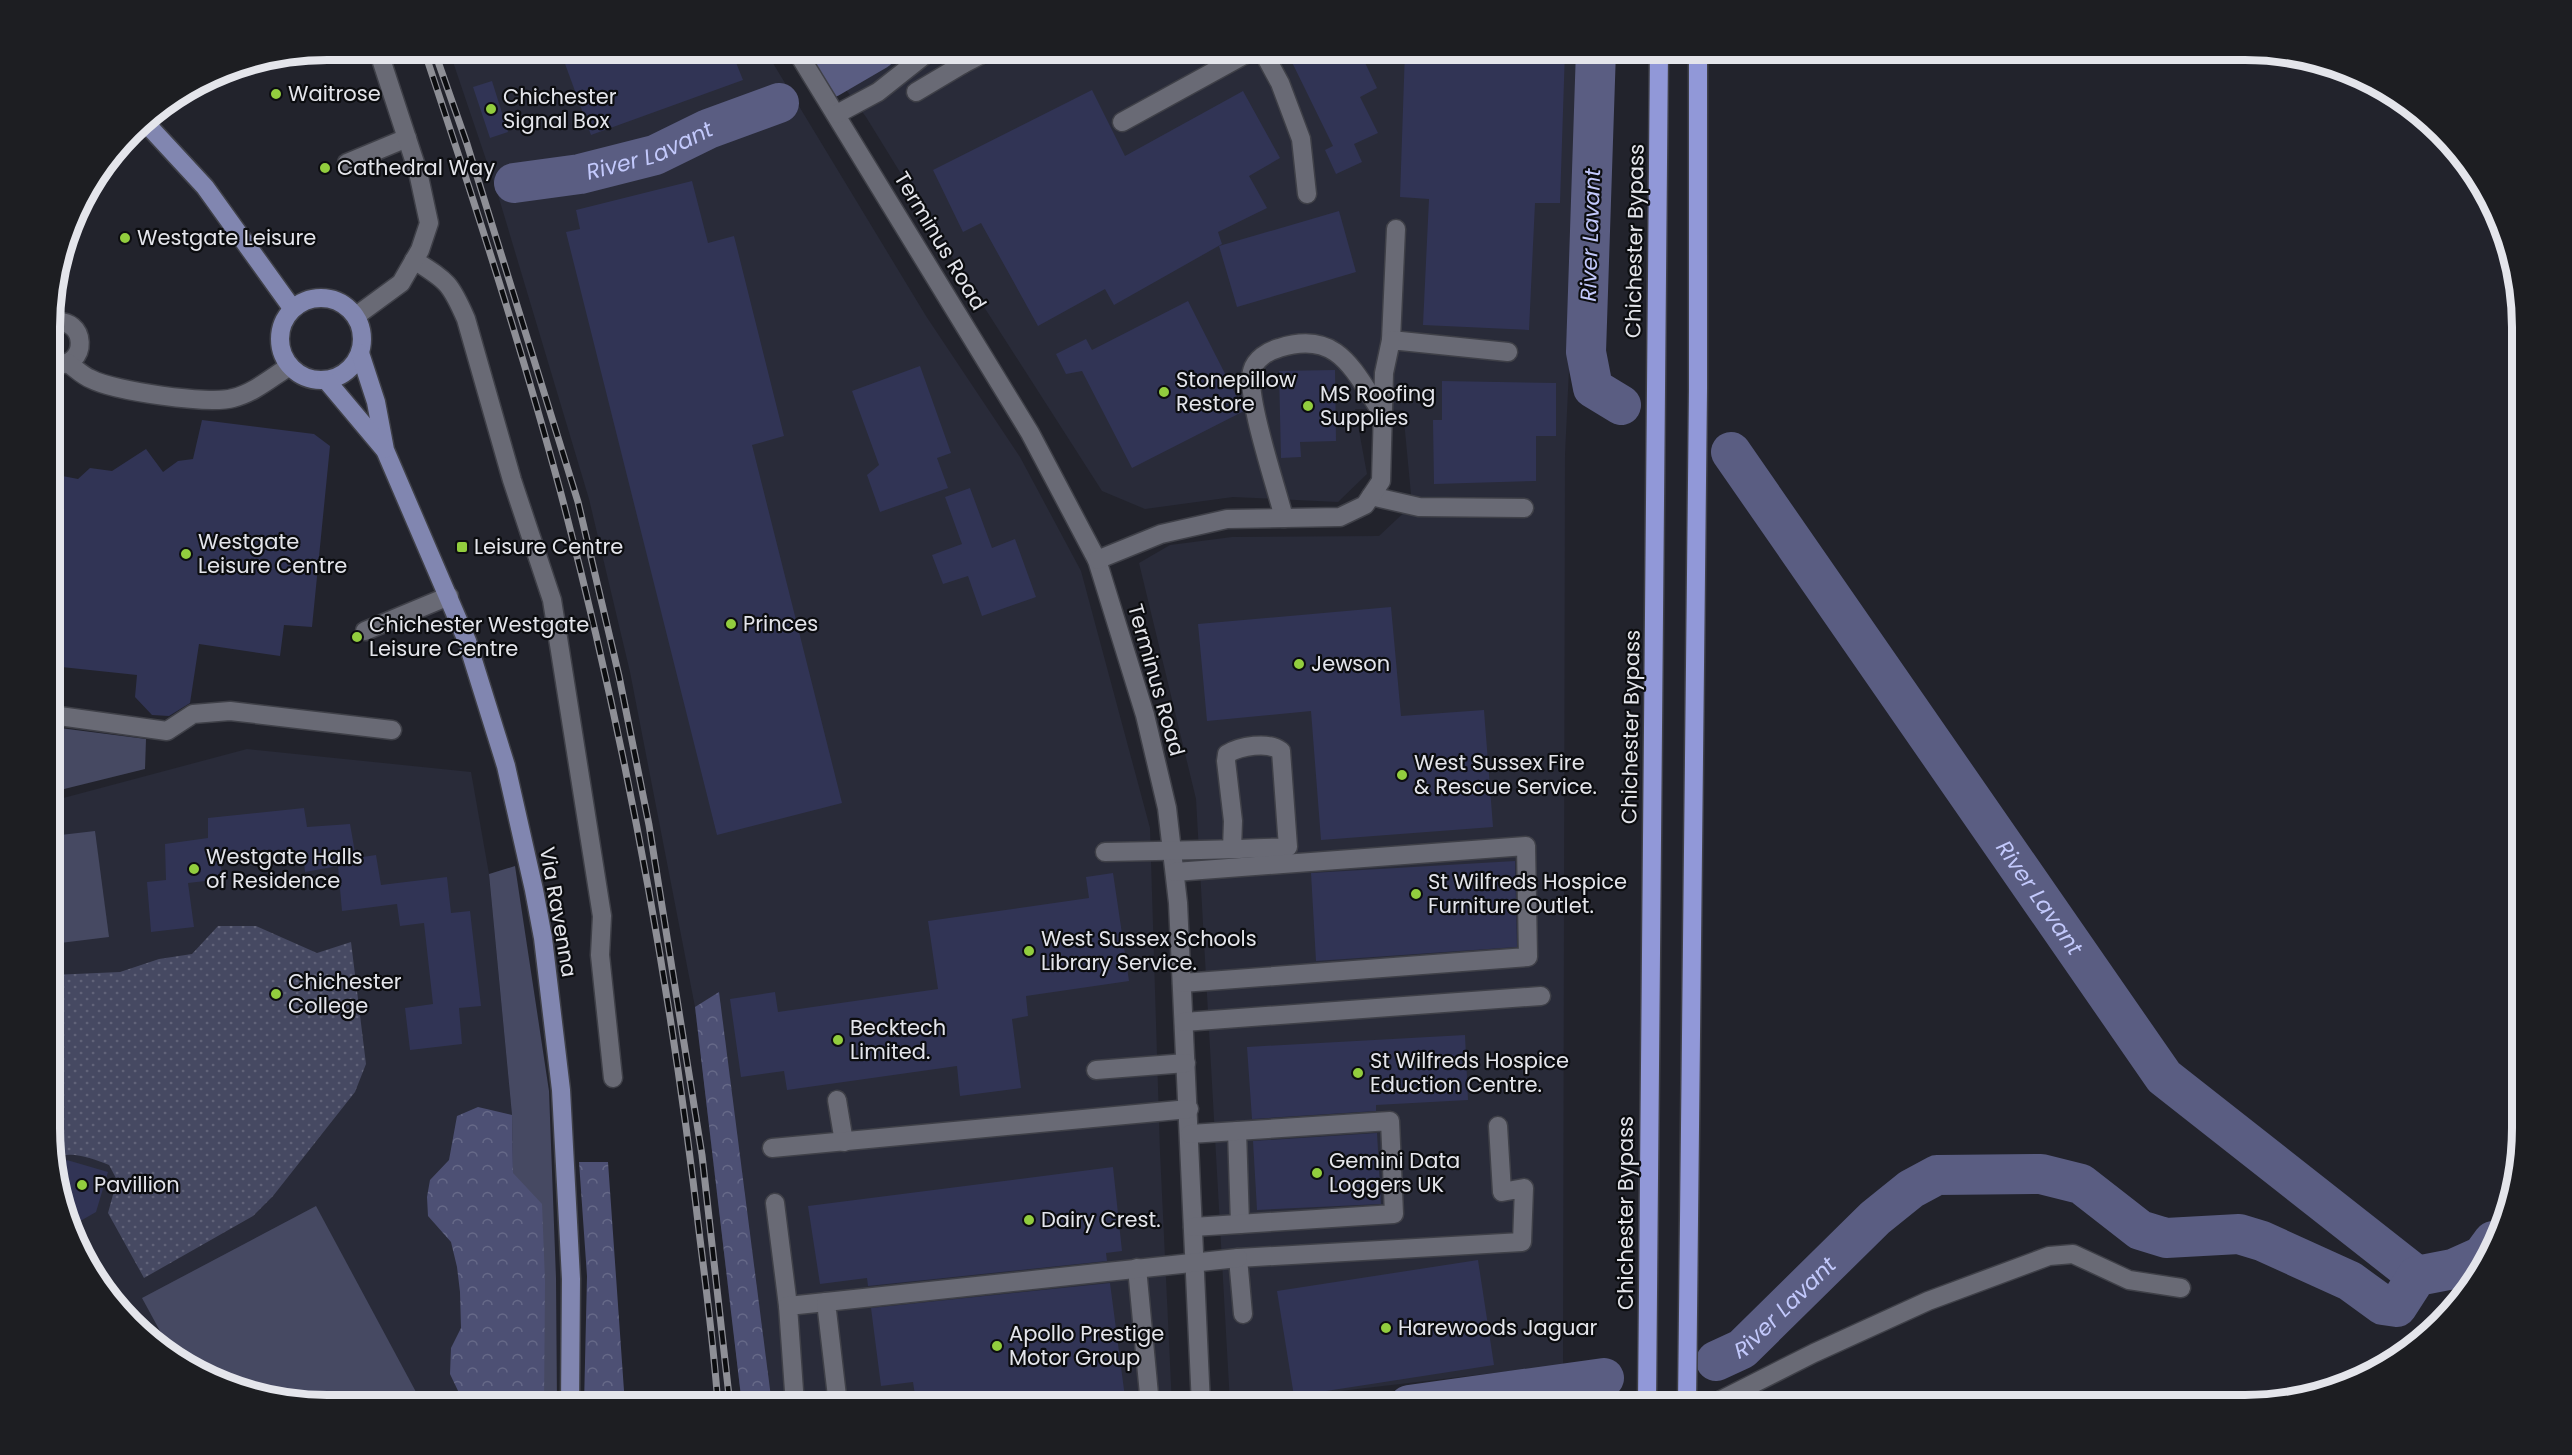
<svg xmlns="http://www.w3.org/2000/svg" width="2572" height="1455" viewBox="0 0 2572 1455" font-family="Poppins,sans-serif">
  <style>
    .built { fill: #292b39 }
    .green { fill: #464962 }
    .forest { fill: url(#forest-crowns) }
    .park { fill: url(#park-dots) }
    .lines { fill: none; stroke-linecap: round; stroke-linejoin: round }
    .river { stroke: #5a5d82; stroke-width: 40 }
    .building { fill: #313455 }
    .minor-casing { stroke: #3f4048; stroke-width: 21 }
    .major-casing { stroke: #3f4048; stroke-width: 21 }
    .highway-casing { stroke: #3f4048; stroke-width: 21 }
    .minor { stroke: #696a75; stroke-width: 18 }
    .major { stroke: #8186b0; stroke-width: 18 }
    .highway { stroke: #9198d8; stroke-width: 18 }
    .rail-casing { stroke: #8e8f96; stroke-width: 7 }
    .rail { stroke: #0c0d10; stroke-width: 4.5; stroke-dasharray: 14; stroke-linecap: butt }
    .poi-dot { fill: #92cd3e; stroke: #0c0d10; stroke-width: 2 }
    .labels { text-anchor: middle; stroke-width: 4.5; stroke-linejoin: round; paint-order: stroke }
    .poi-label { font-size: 21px; fill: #e4e5eb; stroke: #0c0d10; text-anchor: start }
    .street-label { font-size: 21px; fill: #e4e5eb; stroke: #0c0d10 }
    .water-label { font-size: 22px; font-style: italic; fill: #c3c9fc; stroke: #0c0d10 }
    .rim { fill: none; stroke: #e4e5eb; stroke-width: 8 }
  </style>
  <defs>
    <pattern id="forest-crowns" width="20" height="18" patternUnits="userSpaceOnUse" patternTransform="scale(1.5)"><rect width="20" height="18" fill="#4d5074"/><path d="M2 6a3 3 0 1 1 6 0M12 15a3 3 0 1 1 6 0" fill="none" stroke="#666988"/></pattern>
    <pattern id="park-dots" width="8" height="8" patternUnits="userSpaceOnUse" patternTransform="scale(1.5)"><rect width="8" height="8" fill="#464962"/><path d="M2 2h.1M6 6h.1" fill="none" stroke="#616379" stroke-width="1.8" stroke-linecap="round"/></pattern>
  </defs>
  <rect width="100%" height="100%" fill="#22232c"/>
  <g class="built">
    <path d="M449,50H765L926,316L1020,457L1081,571L1150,828L1160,1152L1172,1405H742L695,1007L630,672L589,499L498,195Z"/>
    <path d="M897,50H1584L1565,455L1563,1365L1230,1404L1196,799L1139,563L1170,545L1232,537L1379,536L1412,505L1403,410L1355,409L1367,474L1338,502L1233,497L1145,509L1102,491L961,271L866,117L841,83Z"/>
    <path d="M247,749L471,772L489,874L512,1115L516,1405H327L256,1396L189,1368L96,1282L52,1164V801Z"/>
  </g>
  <g class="green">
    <path d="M52,727L146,739L145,769L52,792Z"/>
    <path d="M95,831L109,937L52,944V836Z"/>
    <path d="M515,866L549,1091L556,1278L557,1405H516L512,1115L489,874Z"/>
    <path d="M316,1206L423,1405H327L256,1396L189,1368L172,1353L142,1298Z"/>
  </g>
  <g class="forest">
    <path d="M719,992L772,1405H742L695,1007Z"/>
    <path d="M478,1107L512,1115L513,1173L542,1204L545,1281L544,1405H482L460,1395L450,1374L451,1348L461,1328L460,1292L457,1267L451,1242L428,1216L427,1197L430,1180L449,1160L457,1116Z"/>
    <path d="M579,1162H608L625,1405H584L587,1276Z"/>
  </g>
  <path class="park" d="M218,926H256L317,953L351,942L366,1064L355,1092L273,1196L253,1216L144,1278L108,1213L117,1180L109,1165C91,1158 74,1151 55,1157L52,1150V975L120,972L159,959L192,954Z"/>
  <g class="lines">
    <g class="river">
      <path d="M1596,50L1586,352L1593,388L1621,405"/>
      <path d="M829,78L877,50"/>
      <path id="s1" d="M514,183L580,174L655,155L708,129L779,103"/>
      <path id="s2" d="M1731,452L2164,1077L2417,1276"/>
      <path id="s3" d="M1716,1361L1742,1349L1875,1218L1911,1189L1937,1175L2041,1174L2081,1184L2140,1230L2166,1238L2239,1234L2262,1241L2350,1281L2383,1305L2397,1307L2417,1276L2453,1269L2482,1256L2493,1241"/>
      <path d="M1409,1405L1604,1378"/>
    </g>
  </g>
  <g class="building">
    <path d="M560,50H731L743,80L591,135Z"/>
    <path d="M1286,50H1359L1377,88L1360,97L1378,133L1354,144L1362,162L1336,174L1325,150L1333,146Z"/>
    <path d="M1405,50H1565L1560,203H1535L1529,330L1423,325L1429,199L1400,197Z"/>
    <path d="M492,81L508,132L490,138L473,87Z"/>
    <path d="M1092,90L1125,156L1243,91L1280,158L1249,176L1267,208L1218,232L1222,244L1114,305L1105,289L1038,326L981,223L963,232L933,170Z"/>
    <path d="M692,181L708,243L734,236L784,436L752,445L842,803L717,835L566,232L580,229L576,210Z"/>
    <path d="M1339,211L1356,272L1237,307L1219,246Z"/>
    <path d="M1188,301L1244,411L1132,468L1082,371L1066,374L1056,354L1086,339L1092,350Z"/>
    <path d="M920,366L951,453L937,458L948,488L880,512L867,475L879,465L852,391Z"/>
    <path d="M1335,370L1336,441L1300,442L1301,457L1281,458L1279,371Z"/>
    <path d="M1442,381L1556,383V436H1536V481L1434,484L1433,420H1442Z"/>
    <path d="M202,420L314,434L330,446L312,627L284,625L280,656L199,644L190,703L169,716L152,715L135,697L137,675L52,666V474L78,479L90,468L112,471L146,449L163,472L178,461L193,459Z"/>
    <path d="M970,488L992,548L1015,539L1036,597L982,616L968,576L943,584L932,555L962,544L945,497Z"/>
    <path d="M1391,607L1401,716L1484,710L1493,827L1321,840L1311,711L1207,721L1198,624Z"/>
    <path d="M304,808L307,827L350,824L356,858L376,855L381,885L447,877L451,913L470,911L481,1006L459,1008L462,1044L410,1050L405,1008L433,1004L424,923L400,926L397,904L342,911L338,866L305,872L303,852L220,861L223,879L188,883L194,927L151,932L147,882L166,880L165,844L208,838V818Z"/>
    <path d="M1515,861L1517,947L1316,961L1311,873Z"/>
    <path d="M1113,873L1129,981L1026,996L1028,1016L1012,1019L1021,1088L960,1096L957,1066L787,1090L784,1071L741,1077L730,999L775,992L778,1012L938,989L928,921L1089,898L1086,877Z"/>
    <path d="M1465,1035L1468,1100L1376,1105V1111L1252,1119L1247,1047Z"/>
    <path d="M1377,1133L1381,1204L1257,1210L1253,1141Z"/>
    <path d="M67,1160L108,1172L96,1212L75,1224L53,1168Z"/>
    <path d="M1113,1167L1122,1251L1106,1253L1107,1261L868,1286L867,1278L820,1284L808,1206Z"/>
    <path d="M1478,1260L1494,1365L1294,1396L1277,1291Z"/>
    <path d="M1110,1283L1126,1405H1037L1035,1391L994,1396L995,1405H940L939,1399L916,1402L913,1382L881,1386L871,1308Z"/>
  </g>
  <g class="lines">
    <defs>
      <g id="minor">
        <path d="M796,50L1030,433L1097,560L1145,715L1167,808L1178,903L1201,1405"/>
        <path d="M1262,50L1280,83L1301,139L1307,194"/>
        <path d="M963,64L990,50"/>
        <path d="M916,92L963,64L952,50"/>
        <path d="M837,114L878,92L931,50"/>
        <path d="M1122,122L1253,50"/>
        <path d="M347,163L407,138"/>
        <path d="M414,260C447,281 450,282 466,319L512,480L552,600L602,916L600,955L613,1078"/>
        <path d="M356,316L401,283L420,250L429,223L418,172L378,50"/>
        <path d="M52,323C87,314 91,370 52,364"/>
        <path d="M1391,340L1396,229"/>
        <path d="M68,363C75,368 83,376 91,379C114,391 209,405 233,398C254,393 272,377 290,366"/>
        <path d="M1371,496L1419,507L1524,508"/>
        <path d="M1284,518C1277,489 1245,395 1252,371C1255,359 1268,351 1279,348C1338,329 1353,370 1382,413"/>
        <path d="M1097,560L1161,534L1227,519L1340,517L1365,505L1381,481L1384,373L1391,340L1508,352"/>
        <path d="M365,631L449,596"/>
        <path d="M52,715L167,731L193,714L230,711L392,730"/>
        <path d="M1105,852C1166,851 1227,850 1288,847L1281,751C1268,741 1240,746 1227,754L1226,761L1233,821L1232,849"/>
        <path d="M1175,872L1526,846L1528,957L1182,983"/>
        <path d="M1184,1022L1541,996"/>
        <path d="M1096,1070L1186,1063"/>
        <path d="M837,1100L844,1142"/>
        <path d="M1237,1131L1240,1224"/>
        <path d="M1190,1134L1390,1121L1394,1214L1193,1227"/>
        <path d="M772,1148L1189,1109"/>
        <path d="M775,1203L788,1306"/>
        <path d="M1137,1268L1150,1405"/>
        <path d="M1243,1314L1238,1258L1522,1242L1524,1188L1502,1192L1498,1126"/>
        <path d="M795,1405L788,1306L826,1302"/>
        <path d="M838,1405L826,1302L1238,1258"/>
        <path d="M1151,1405L1201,1401"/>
        <path d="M1711,1405L1814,1353L1928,1301L2049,1256L2073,1254L2129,1280L2181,1288"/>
      </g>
      <g id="major">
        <path d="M143,120L205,187L292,308"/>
        <circle cx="321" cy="339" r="41"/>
        <path d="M360,353L376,402L385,450L467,641L506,766L534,890L543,938L561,1090L571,1279L570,1405"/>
        <path d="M326,380L384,449"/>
      </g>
      <g id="highway">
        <path d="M1647,1405L1659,50"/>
        <path d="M1687,1405L1698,389V50"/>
      </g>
    </defs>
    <use href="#minor" class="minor-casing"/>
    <use href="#major" class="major-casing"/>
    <use href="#highway" class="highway-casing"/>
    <use href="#minor" class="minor"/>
    <use href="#major" class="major"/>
    <use href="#highway" class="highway"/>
    <defs>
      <g id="rail">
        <path d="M424,50C472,195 520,342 560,490C625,736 671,986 700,1239C707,1294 714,1350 718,1405"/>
        <path d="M434,50L467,144L578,502L619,676L649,825L702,1155L730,1405"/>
      </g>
    </defs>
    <use href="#rail" class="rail-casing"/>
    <use href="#rail" class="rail"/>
  </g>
  <g class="poi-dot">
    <circle cx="276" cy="94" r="6"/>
    <circle cx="491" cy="109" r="6"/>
    <circle cx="325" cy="168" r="6"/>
    <circle cx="125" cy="238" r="6"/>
    <circle cx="1164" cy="392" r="6"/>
    <circle cx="1308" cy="406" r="6"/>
    <rect x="456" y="541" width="12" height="12" rx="3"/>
    <circle cx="186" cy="554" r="6"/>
    <circle cx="731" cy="624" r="6"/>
    <circle cx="357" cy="637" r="6"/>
    <circle cx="1299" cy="664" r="6"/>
    <circle cx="1402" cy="775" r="6"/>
    <circle cx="194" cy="869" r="6"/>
    <circle cx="1416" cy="894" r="6"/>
    <circle cx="1029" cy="951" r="6"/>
    <circle cx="276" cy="994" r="6"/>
    <circle cx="838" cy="1040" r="6"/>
    <circle cx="1358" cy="1073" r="6"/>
    <circle cx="1317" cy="1173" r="6"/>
    <circle cx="82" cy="1185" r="6"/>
    <circle cx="1029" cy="1220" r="6"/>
    <circle cx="1386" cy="1328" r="6"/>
    <circle cx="997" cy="1346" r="6"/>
  </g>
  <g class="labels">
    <g class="poi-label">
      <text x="288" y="101">Waitrose</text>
      <text x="503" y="104">Chichester<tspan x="503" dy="24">Signal Box</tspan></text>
      <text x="337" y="175">Cathedral Way</text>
      <text x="137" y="245">Westgate Leisure</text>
      <text x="1176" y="387">Stonepillow<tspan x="1176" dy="24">Restore</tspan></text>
      <text x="1320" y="401">MS Roofing<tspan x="1320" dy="24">Supplies</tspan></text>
      <text x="198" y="549">Westgate<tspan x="198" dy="24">Leisure Centre</tspan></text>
      <text x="474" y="554">Leisure Centre</text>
      <text x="743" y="631">Princes</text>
      <text x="369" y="632">Chichester Westgate<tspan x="369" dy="24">Leisure Centre</tspan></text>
      <text x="1311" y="671">Jewson</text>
      <text x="1414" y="770">West Sussex Fire<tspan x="1414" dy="24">&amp; Rescue Service.</tspan></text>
      <text x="206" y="864">Westgate Halls<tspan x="206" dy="24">of Residence</tspan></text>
      <text x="1428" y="889">St Wilfreds Hospice<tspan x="1428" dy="24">Furniture Outlet.</tspan></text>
      <text x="1041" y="946">West Sussex Schools<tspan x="1041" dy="24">Library Service.</tspan></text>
      <text x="288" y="989">Chichester<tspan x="288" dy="24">College</tspan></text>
      <text x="850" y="1035">Becktech<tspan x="850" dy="24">Limited.</tspan></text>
      <text x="1370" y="1068">St Wilfreds Hospice<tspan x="1370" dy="24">Eduction Centre.</tspan></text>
      <text x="1329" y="1168">Gemini Data<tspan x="1329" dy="24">Loggers UK</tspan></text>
      <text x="94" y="1192">Pavillion</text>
      <text x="1041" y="1227">Dairy Crest.</text>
      <text x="1398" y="1335">Harewoods Jaguar</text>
      <text x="1009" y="1341">Apollo Prestige<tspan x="1009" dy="24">Motor Group</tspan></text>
    </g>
    <g class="street-label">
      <text transform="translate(940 241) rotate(59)" y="7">Terminus Road</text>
      <text transform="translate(1635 241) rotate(-89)" y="7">Chichester Bypass</text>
      <text transform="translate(1156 680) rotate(74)" y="7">Terminus Road</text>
      <text transform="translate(1631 727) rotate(-89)" y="7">Chichester Bypass</text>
      <text transform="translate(558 912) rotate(80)" y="7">Via Ravenna</text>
      <text transform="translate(1626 1213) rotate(-90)" y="7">Chichester Bypass</text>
    </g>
    <g class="water-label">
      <text dy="8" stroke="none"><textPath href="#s1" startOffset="140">River Lavant</textPath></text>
      <text transform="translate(1590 235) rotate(-88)" y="8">River Lavant</text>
      <text dy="8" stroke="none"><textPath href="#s2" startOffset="542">River Lavant</textPath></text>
      <text dy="8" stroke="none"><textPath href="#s3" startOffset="88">River Lavant</textPath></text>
    </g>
  </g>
  <path d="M0 0H2572V1455H0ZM327 60H2245A267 267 0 0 1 2512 327V1128A267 267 0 0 1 2245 1395H327A267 267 0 0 1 60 1128V327A267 267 0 0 1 327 60Z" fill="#1d1e22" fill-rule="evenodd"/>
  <path class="rim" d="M327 60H2245A267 267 0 0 1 2512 327V1128A267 267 0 0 1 2245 1395H327A267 267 0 0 1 60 1128V327A267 267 0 0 1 327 60Z"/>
</svg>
